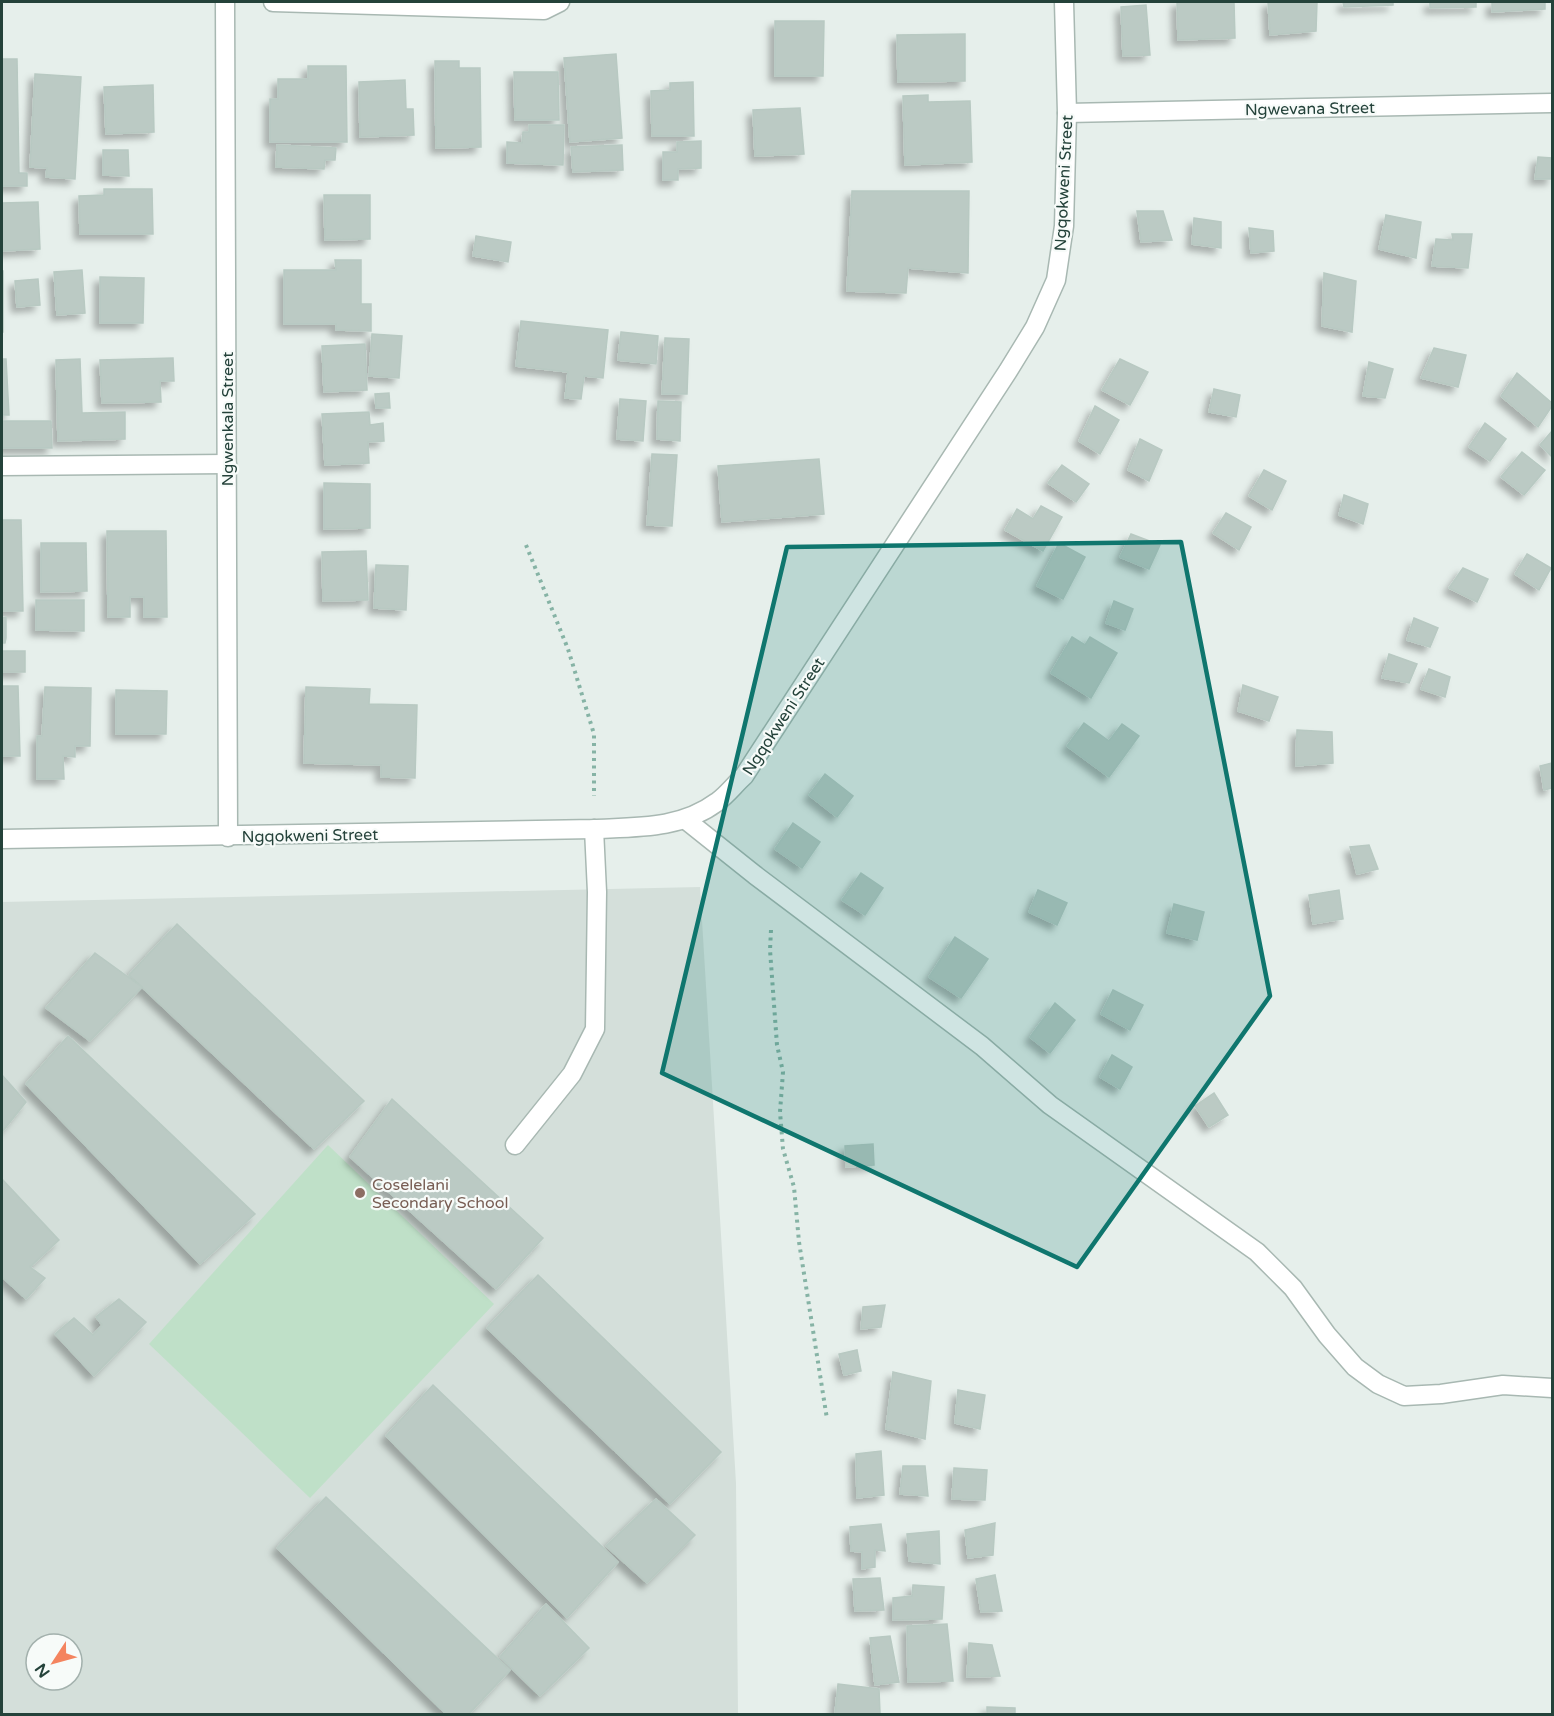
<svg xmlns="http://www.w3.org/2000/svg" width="1554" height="1716" viewBox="0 0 1554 1716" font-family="'Varela Round',sans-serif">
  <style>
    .built { fill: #d4dfda; fill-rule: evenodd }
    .green { fill: #bfe0c8 }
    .building { fill: #bbcac4; stroke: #b8c9c2; stroke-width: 1.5; filter: url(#shadow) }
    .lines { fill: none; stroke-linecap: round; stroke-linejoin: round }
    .lane-casing { stroke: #a8b8b2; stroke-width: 21 }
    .street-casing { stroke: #a8b8b2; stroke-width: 21 }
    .path { stroke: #86b3a5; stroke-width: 4; stroke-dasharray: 3 4.5; stroke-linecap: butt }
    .lane { stroke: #fff; stroke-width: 18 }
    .street { stroke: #fff; stroke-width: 18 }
    .marked { fill: #0f766e; fill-opacity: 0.2; stroke: #0f766e; stroke-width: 4.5; stroke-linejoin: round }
    .education-dot { fill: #8d6e63; stroke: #f7fbf9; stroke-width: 2 }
    .labels { text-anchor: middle; stroke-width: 4.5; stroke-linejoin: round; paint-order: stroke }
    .street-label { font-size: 16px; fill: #24423a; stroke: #f7fbf9 }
    .education-label { font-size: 16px; fill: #785e54; stroke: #f7fbf9; text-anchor: start }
  </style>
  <defs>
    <filter id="shadow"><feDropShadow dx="-5.5" dy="5.5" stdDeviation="3" flood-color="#0004"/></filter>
  </defs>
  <rect width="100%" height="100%" fill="#e6efeb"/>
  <path class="built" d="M700,887L736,1483L738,1714H2V902ZM36,1644H72V1680H36Z"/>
  <path class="green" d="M328,1145L494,1304L310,1498L149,1344Z"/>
  <g class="building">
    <path d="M1177,2H1234L1235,38L1178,40Z"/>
    <path d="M1268,2H1317L1316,31L1270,35Z"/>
    <path d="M1343,2H1393V5L1344,7Z"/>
    <path d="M1430,2H1476V7L1430,8Z"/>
    <path d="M1492,2H1545V9L1492,12Z"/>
    <path d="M1146,5L1150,55L1123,56L1121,7Z"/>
    <path d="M775,21H824L823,76H775Z"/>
    <path d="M965,34V81L898,82L897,35Z"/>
    <path d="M616,54L622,138L570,142L564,58Z"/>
    <path d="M2,59H17L19,173H27V186H2Z"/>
    <path d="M435,61H459V68H480L481,147L436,148Z"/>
    <path d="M308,66H346L347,142H270V99H278V79H308Z"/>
    <path d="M514,72H558L559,120H515Z"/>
    <path d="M35,74L81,77L75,179L46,177L47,168L30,167Z"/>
    <path d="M405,80L406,109H413L414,135L360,137L359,82Z"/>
    <path d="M693,82L694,136H652L651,91L670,90V83Z"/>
    <path d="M153,85L154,132L106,134L104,87Z"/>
    <path d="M928,95V102L970,101L972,162L905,165L903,96Z"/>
    <path d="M800,108L804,154L755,156L753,110Z"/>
    <path d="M529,125H564L563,165L507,163V142L522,143L523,132H529Z"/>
    <path d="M701,141V168L678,169V180H663V152H677V142Z"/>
    <path d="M277,145L336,148L335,160H325L324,169L276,167Z"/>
    <path d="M622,145L623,170L573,172L571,147Z"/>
    <path d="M103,150H128L129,176L103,175Z"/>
    <path d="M1538,157L1552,158V179H1535Z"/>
    <path d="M104,189H152L153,234H80L79,196L104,195Z"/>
    <path d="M852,191H969L968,273L908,268L906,293L847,291Z"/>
    <path d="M324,195H370V239L325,240Z"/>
    <path d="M38,202L40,249L2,251V203Z"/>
    <path d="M1137,211H1163L1172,240L1141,242Z"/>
    <path d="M1386,215L1421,222L1416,258L1379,249Z"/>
    <path d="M1194,218L1221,222V248L1192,244Z"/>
    <path d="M1249,228L1273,231L1274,251L1251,253Z"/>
    <path d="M1452,234H1472L1468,268L1432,266L1436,239L1453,240Z"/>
    <path d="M476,236L511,242L508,262L473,256Z"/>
    <path d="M335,260H361V304H371V331L336,330V324H284V270H336Z"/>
    <path d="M82,270L85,313L57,315L54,272Z"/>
    <rect x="2" y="271" width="1" height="61"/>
    <path d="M1324,273L1356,281L1352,332L1322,326Z"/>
    <path d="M100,277L144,278L143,323H100Z"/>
    <path d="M38,279L40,305L17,307L15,281Z"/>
    <path d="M521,321L608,330L603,378L584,376L581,399L565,398L568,372L516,366Z"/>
    <path d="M621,332L658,336L656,364L618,360Z"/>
    <path d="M372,334L402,336L399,378L369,376Z"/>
    <path d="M665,338L689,339L687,394H662Z"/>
    <path d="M365,344L367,390L324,392L322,346Z"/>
    <path d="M1434,348L1466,355L1458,387L1421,378Z"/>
    <path d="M173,358L174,381H160L161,402L102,403L100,360Z"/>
    <path d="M2,359H6L9,415H2Z"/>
    <path d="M80,359L82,413L125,412V439L58,441L56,360Z"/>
    <path d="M1120,359L1148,372L1130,405L1102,390Z"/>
    <path d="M1369,362L1393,369L1385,398L1363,396Z"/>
    <path d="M1517,373L1552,403V406L1538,427L1501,396Z"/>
    <path d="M1214,389L1240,395L1236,417L1209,412Z"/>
    <path d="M389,393L390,408H376L375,394Z"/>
    <path d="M620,399L646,401L643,441L617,439Z"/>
    <path d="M658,401L681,402L680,441L657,439Z"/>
    <path d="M1095,406L1119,420L1100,454L1079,441Z"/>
    <path d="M369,412L370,425L383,423L384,441L368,442L369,463L325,465L322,414Z"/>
    <path d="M2,421H51L52,448H2Z"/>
    <path d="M1485,423L1506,439L1490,461L1469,447Z"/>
    <path d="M1552,431V457L1540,445Z"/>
    <path d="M1140,439L1162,450L1149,481L1128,470Z"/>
    <path d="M1522,452L1545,470L1524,495L1501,477Z"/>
    <path d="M652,454L677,455L672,526L647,525Z"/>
    <path d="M819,459L824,514L722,522L718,466Z"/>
    <path d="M1062,465L1089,484L1076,502L1048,483Z"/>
    <path d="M1264,470L1286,481L1272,510L1249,496Z"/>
    <path d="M324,483L370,484V528L324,529Z"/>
    <path d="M1344,495L1368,504L1363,524L1339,515Z"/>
    <path d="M1041,506L1062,517L1043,551L1005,530L1017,509L1033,519Z"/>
    <path d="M1226,513L1251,527L1239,550L1213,533Z"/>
    <path d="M2,520H21L23,611H2Z"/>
    <path d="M107,531H166L167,617H144V597H130V617H108Z"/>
    <path d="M1131,534L1160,545L1149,569L1120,557Z"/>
    <path d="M41,543H86L87,591L41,592Z"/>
    <path d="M1059,543L1085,557L1063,599L1037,586Z"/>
    <path d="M366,551L368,600L323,601L322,552Z"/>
    <path d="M1527,554L1551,568L1539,590L1515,574Z"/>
    <path d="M376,565L408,566L406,610L374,608Z"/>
    <path d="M1463,568L1488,579L1477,602L1449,588Z"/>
    <path d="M36,600H84V631L36,630Z"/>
    <path d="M1114,601L1133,609L1125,630L1106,623Z"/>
    <path d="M6,617V638L5,643H2V618Z"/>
    <path d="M1414,618L1438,628L1430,647L1407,640Z"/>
    <path d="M1072,637L1085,645L1090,637L1117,653L1091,698L1051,673Z"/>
    <rect x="2" y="651" width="23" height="21"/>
    <path d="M1389,654L1417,664L1409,683L1382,678Z"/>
    <path d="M1429,669L1450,677L1445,697L1421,689Z"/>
    <path d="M1243,685L1278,697L1269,721L1238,711Z"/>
    <path d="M2,686H18L20,756H2Z"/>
    <path d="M45,687L91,688L90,746H75V757L63,756L64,779H37V736H42Z"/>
    <path d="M306,687L370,689L369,704L417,705L415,778L381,777V765L304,763Z"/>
    <path d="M116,690L167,691L166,734H116Z"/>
    <path d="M1084,723L1109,741L1122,724L1139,736L1109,777L1067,746Z"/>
    <path d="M1297,730L1332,732L1333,763L1296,766Z"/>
    <path d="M1552,763V788L1544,790L1540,766Z"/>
    <path d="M825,774L853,796L837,817L809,795Z"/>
    <path d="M793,823L820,842L802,868L775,849Z"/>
    <path d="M1369,845L1378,869L1357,874L1350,847Z"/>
    <path d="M861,873L883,888L865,915L842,900Z"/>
    <path d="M1038,890L1067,903L1057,925L1029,912Z"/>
    <path d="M1339,890L1343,919L1313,924L1309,895Z"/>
    <path d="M1174,904L1204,912L1197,940L1167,933Z"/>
    <path d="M177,924L364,1101L314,1149L129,975Z"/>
    <path d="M955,937L988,959L961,998L929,977Z"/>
    <path d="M95,953L142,987L90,1041L46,1008Z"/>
    <path d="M1113,990L1143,1005L1130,1030L1101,1014Z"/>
    <path d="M1055,1003L1075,1020L1050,1053L1030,1037Z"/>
    <path d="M68,1036L255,1214L200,1264L26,1084Z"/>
    <path d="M1112,1055L1132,1067L1120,1089L1100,1077Z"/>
    <path d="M2,1075L26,1102L2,1132Z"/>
    <path d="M1214,1093L1228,1115L1209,1127L1195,1106Z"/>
    <path d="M392,1099L543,1238L496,1289L350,1157Z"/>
    <path d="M873,1144L874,1165L846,1167L845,1146Z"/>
    <path d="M2,1179L59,1240L30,1267L45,1278L26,1299L2,1277Z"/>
    <path d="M538,1275L721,1452L670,1504L487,1328Z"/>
    <path d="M119,1299L146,1322L94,1376L55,1334L74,1318L93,1335L102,1325L96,1317Z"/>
    <path d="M885,1305L881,1327L861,1329L863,1307Z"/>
    <path d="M857,1350L861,1371L844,1375L839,1354Z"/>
    <path d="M893,1372L931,1381L925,1439L886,1429Z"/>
    <path d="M433,1385L618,1562L567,1618L386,1436Z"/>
    <path d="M958,1390L985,1395L980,1429L955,1423Z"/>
    <path d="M881,1451L884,1495L857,1498L856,1454Z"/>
    <path d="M903,1466H925L928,1496L900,1494Z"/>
    <path d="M954,1468L987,1470L985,1500L952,1499Z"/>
    <path d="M326,1497L510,1670L469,1714H446L277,1548Z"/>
    <path d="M656,1499L695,1535L647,1583L606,1546Z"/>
    <path d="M995,1523L993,1555L968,1558L965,1530Z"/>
    <path d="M881,1524L885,1551L875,1550V1567L862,1569V1552L851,1551L850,1527Z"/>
    <path d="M939,1531L940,1564L909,1561L907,1534Z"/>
    <path d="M995,1575L1002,1611L981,1612L976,1579Z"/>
    <path d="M880,1578L884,1610L855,1611L853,1579Z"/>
    <path d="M913,1585L944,1587L942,1619L893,1620V1598L912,1596Z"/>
    <path d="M546,1604L589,1648L540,1696L500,1657Z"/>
    <path d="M947,1624L953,1681L908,1682L907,1626Z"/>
    <path d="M890,1636L899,1682L875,1685L870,1638Z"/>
    <path d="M969,1643L992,1645L1000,1676L967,1677Z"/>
    <path d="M838,1684L879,1689L880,1714H835Z"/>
    <path d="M987,1707L1015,1708V1714H987Z"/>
  </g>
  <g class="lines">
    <defs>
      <g id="lane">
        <path d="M273,2L544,10L560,2"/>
        <path d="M2,466L227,464"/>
        <path d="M686,820L755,875L982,1046L1050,1105L1257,1252L1293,1288L1327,1335L1355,1367L1378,1384L1404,1396L1441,1394L1503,1385L1552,1388"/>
        <path d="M515,1145L572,1074L595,1029L597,892L594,829"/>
      </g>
      <g id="street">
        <path d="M225,2L228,837"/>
        <path d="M1067,113L1552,103"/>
        <path d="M2,839L594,829C637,827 681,829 717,802C727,795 735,784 744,776L1008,371L1035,327L1056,280L1064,226L1067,113L1064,2"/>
      </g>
    </defs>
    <use href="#lane" class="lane-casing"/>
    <use href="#street" class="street-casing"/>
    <g class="path">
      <path d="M526,545L568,649L594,734V796"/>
      <path d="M771,930L770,950L777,1045L783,1072L780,1112L783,1149L794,1187L799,1242L827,1419"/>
    </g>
    <use href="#lane" class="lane"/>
    <use href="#street" class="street"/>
  </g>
  <path class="marked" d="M1181,542L1270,996L1077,1267L662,1073L787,547Z"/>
  <circle class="education-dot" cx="360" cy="1193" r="6"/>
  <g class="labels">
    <g class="street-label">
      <text transform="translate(1310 108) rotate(-1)" y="6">Ngwevana Street</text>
      <text transform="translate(1063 183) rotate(-87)" y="6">Ngqokweni Street</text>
      <text transform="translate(227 419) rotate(-90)" y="6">Ngwenkala Street</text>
      <text transform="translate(783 716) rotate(-57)" y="6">Ngqokweni Street</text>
      <text transform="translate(310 835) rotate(-1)" y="6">Ngqokweni Street</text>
    </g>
    <g class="education-label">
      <text x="372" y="1190">Coselelani<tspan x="372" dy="18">Secondary School</tspan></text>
    </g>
  </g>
  <rect width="1554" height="1716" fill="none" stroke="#24423a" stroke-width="6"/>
  <g transform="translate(54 1662) rotate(234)"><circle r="28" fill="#f7fbf9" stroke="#a3b1ad" stroke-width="1.5"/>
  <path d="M0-4.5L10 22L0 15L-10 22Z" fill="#f4845f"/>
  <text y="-9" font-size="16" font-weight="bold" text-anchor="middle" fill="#24423a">N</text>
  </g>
</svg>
